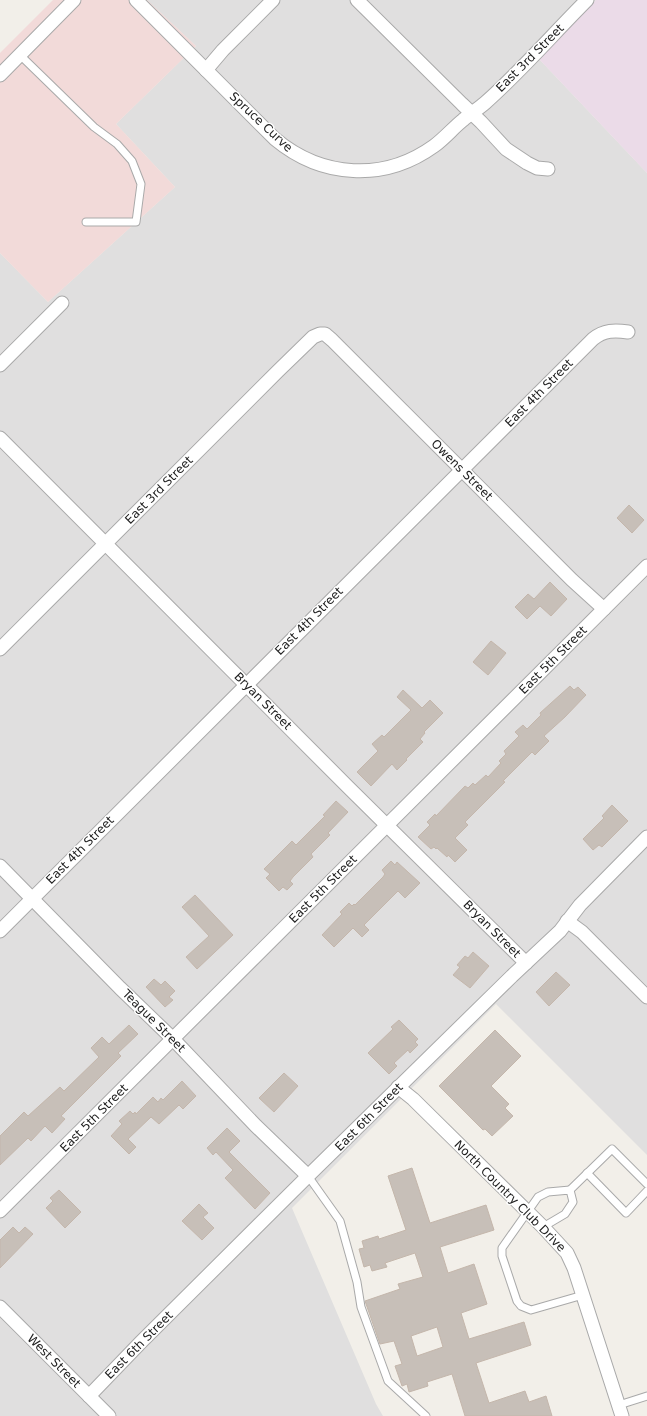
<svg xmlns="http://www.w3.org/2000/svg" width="647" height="1416" viewBox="0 0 647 1416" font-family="'DejaVu Sans',sans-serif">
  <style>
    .residential { fill: #e0dfdf }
    .commercial { fill: #f2dad9 }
    .industrial { fill: #ebdbe8 }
    .building { fill: #c7bfb8; stroke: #c4b6ab; fill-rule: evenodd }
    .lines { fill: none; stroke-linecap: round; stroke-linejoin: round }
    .lane-casing { stroke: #a9a9a9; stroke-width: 9 }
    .street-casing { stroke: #a9a9a9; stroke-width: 15 }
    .lane { stroke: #fff; stroke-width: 7 }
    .street { stroke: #fff; stroke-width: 13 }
    .labels { text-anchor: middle; stroke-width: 3; stroke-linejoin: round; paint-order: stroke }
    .street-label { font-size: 12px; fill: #222; stroke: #fff }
  </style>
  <rect width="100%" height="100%" fill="#f2efe9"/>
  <path class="residential" d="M147,0H596L539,59L647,173V1155L496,1004L292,1208L376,1404L383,1416H0V253L48,302L175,187L116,124L196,46Z"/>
  <path class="commercial" d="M53,0H147L196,46L116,124L175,187L48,302L0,253V53Z"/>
  <path class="industrial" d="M596,0H647V173L539,59Z"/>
  <g class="building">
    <path d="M629,505L644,520L632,533L617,518Z"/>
    <path d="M550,582L567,599L551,616L540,606L527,619L515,607L528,594L534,599Z"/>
    <path d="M491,641L506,653L488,675L473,662Z"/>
    <path d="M570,686L574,690L578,687L586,695L565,717L544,736L549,741L535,755L532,752L503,781L505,782L465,822L468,825L455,838L467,850L455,862L448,855L447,857L437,848L436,849L434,847L431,849L418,837L430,825L427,822L435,814L436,816L465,786L468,788L473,783L475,785L486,775L488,777L501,763L499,761L506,754L504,751L519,736L515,732L523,725L527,729L541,715L540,713Z"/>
    <path d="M403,690L422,708L430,700L443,713L424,732L425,733L420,739L423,742L406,759L407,760L397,770L392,764L371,786L357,772L378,751L372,744L382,735L384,737L411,710L397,697Z"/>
    <path d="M336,801L348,812L328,833L330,835L311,854L313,857L293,877L290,881L293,884L287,890L283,887L279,891L266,878L270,874L264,869L292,841L296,845L325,816L323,815Z"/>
    <path d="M612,805L628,821L602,847L599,845L593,850L583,839L604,818L602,816Z"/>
    <path d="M391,861L395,865L397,862L420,883L405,898L398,891L364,925L369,930L362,937L353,928L334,947L322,935L342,914L340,912L349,903L352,906L354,904L355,905L383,877L385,874L382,870Z"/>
    <path d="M195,895L233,935L197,969L186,957L209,936L182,907Z"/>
    <path d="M473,952L489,966L470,988L453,975L460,967L457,965L465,956L468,958Z"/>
    <path d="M556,972L570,985L549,1006L536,992Z"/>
    <path d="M154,979L161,985L165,981L175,991L169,997L173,1000L165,1007L146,987Z"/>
    <path d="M399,1020L418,1039L415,1042L418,1045L410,1053L408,1050L394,1063L397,1066L389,1074L368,1053L393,1029L391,1027Z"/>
    <path d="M129,1025L138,1034L118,1053L121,1056L61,1116L65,1119L52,1133L45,1126L31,1141L28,1138L0,1165V1136L24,1112L28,1116L60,1087L64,1091L99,1057L91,1048L102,1037L109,1044Z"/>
    <path d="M495,1030L521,1056L491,1086L509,1104L505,1108L513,1116L492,1136L485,1129L483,1130L439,1086Z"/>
    <path d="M284,1073L298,1086L274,1112L259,1098Z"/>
    <path d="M182,1081L196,1096L183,1109L179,1105L159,1124L151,1117L128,1139L136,1147L129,1154L111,1136L122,1124L119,1121L130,1111L133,1114L135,1112L136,1114L153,1097L158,1102L161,1098L163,1100Z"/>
    <path d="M227,1128L240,1141L229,1152L270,1193L255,1209L225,1178L233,1170L216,1152L213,1155L207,1148Z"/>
    <path d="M412,1168L430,1223L486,1205L494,1230L440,1247L448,1273L474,1264L487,1304L461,1313L469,1339L524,1322L531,1345L476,1363L489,1403L525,1391L529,1402L546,1396L552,1416H465L452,1374L427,1382L428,1386L409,1392L407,1384L402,1386L395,1366L402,1364L394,1341L380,1344L365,1301L400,1289L398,1284L423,1277L415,1253L385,1263L387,1267L372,1271L370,1265L364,1267L359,1249L364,1248L362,1241L378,1236L379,1239L406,1230L388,1176ZM437,1327L443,1347L417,1356L411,1336Z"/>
    <path d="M59,1190L81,1212L65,1228L46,1208L53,1201L50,1198Z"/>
    <path d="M199,1204L208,1213L203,1217L214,1228L202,1240L182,1221Z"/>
    <path d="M13,1227L19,1233L25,1227L33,1234L0,1268V1240Z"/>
  </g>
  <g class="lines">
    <defs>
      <g id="lane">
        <path d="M20,55L94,127L117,144L132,161L141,184L136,222H86"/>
        <path d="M587,1173L626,1213L647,1191"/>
        <path d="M308,1176L340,1221L357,1282L361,1307L388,1381L426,1416"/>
        <path d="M570,1190L612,1149L647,1184"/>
        <path d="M543,1227L565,1214L573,1202L570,1190L548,1192L538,1197L502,1248V1256L517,1301L521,1306L531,1310L583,1295"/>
        <path d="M619,1405L647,1396"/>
      </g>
      <g id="street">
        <path d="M136,0L275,139C322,178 384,182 434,146C445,138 453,128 463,120C470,114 478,109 485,103C521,71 553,34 587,0"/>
        <path d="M357,0L462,104L481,122L506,149L527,163L537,168L548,169"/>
        <path d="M206,70L223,50L273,0"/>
        <path d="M0,75L74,0"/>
        <path d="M0,365L62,303"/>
        <path d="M0,438L348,787L526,963"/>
        <path d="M0,649L278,371L313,337L320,334H325L332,340L572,580L604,609"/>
        <path d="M0,866L120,988L173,1039L256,1126L308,1176"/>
        <path d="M567,921L582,932L647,997"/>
        <path d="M0,931L593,339C604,330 615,330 628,332"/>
        <path d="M398,1087L413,1099L543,1227L567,1253L574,1268L622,1416"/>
        <path d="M0,1211L647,566"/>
        <path d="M0,1307L109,1416"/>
        <path d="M89,1396L141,1342L308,1176L512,976L560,931L580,905L647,837"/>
      </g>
    </defs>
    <use href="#lane" class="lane-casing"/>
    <use href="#street" class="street-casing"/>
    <use href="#lane" class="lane"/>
    <use href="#street" class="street"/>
  </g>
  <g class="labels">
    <g class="street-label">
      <text transform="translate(530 58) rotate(-45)" y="4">East 3rd Street</text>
      <text transform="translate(261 122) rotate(43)" y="4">Spruce Curve</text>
      <text transform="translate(539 393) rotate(-45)" y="4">East 4th Street</text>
      <text transform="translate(462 470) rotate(45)" y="4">Owens Street</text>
      <text transform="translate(159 490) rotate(-45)" y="4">East 3rd Street</text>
      <text transform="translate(309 621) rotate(-45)" y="4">East 4th Street</text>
      <text transform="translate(553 660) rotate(-45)" y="4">East 5th Street</text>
      <text transform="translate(263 701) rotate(45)" y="4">Bryan Street</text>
      <text transform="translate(80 850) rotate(-45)" y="4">East 4th Street</text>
      <text transform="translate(323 889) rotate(-45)" y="4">East 5th Street</text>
      <text transform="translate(492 929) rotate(45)" y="4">Bryan Street</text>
      <text transform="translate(154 1021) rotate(45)" y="4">Teague Street</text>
      <text transform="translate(369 1117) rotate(-45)" y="4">East 6th Street</text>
      <text transform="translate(94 1118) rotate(-45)" y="4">East 5th Street</text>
      <text transform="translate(510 1196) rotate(45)" y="4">North Country Club Drive</text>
      <text transform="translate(139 1345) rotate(-45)" y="4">East 6th Street</text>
      <text transform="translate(54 1361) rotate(45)" y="4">West Street</text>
    </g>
  </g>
</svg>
